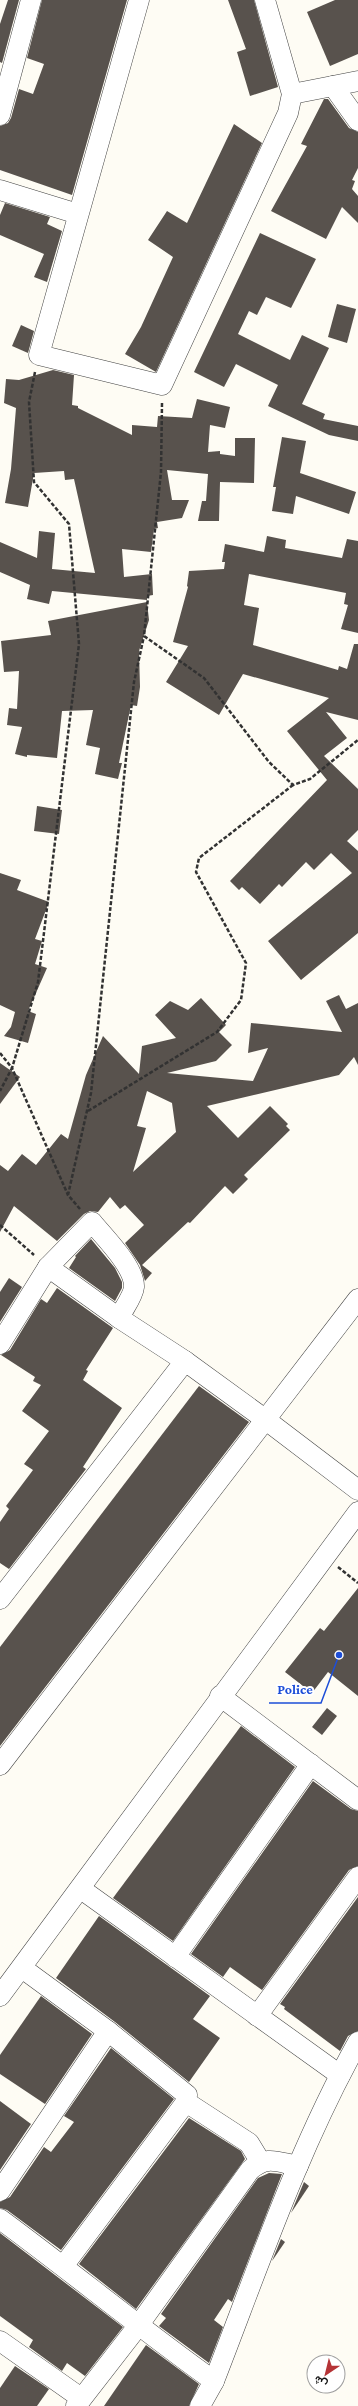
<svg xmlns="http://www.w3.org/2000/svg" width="358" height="2406" viewBox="0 0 358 2406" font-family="'Crimson Pro',Vazirmatn,serif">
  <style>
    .building { fill: #58524d; fill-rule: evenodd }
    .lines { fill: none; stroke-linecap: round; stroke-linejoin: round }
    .minor-casing { stroke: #434343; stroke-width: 21 }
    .path { stroke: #323232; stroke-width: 2.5; stroke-dasharray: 4 2; stroke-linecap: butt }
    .minor { stroke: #fff; stroke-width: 20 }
    .leader { fill: none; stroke: #1d4ed8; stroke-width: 1.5 }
    .callout-dot { fill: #1d4ed8; stroke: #fff; stroke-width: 1.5 }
    .callout-label { font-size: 14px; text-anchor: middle; font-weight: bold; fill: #1d4ed8; stroke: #fff; stroke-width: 4; stroke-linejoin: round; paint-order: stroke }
  </style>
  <rect width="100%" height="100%" fill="#fefcf4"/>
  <g class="building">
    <path d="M8,0H19L2,63L0,62V24Z"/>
    <path d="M42,0H127L72,195L0,170V126L8,123L11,118L19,89L33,94L44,64L27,58Z"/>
    <path d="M228,0H254L278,87L250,96L237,52L246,49Z"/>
    <path d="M335,0H358V54L330,66L307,12Z"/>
    <path d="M324,99H328L349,128L358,132V168L352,180L355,181L352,189L358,196V223L342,207L326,239L271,211L307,146L301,144Z"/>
    <path d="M234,124L262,143L156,372L125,354L141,327L173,257L148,240L167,211L187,223Z"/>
    <path d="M5,203L50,217L47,224L62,231L47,282L34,277L44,254L0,235V215Z"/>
    <path d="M260,233L316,259L291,308L266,297L257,315L249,311L238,334L290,360L302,335L329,348L302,404L325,414L323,419L358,426V441L329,435L268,406L278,385L236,364L224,387L194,372Z"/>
    <path d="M337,304L356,309L347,343L328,337Z"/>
    <path d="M21,325L34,331L28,353L12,346Z"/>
    <path d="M53,370L74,375L72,405L78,406V408L132,435V425L157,427L158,416L192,418L197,399L230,407L225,428L210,425L208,452L220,451V454L235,456V438H255L254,483L220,482L219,521H198L202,501H206L208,474L167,470L172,500H189L182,518L157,522L158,528L154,529L151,552L122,549L124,577L152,574L153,595L147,596V600L52,591L49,604L27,599L30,585L0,572V542L37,558L39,531L55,533L52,569L95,573L74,479L65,480L64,471L34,473L28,507L5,503L11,469L16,408L4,403L6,379L19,380Z"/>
    <path d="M282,437L306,441L300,473L356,492L349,514L296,496L293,514L272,511L276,487H273Z"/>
    <path d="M267,536L286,540L285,548L342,558L347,539L358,541V633L341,629L348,605L344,604L346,593L249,574L244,605L259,608L253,645L338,670L339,666L347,669L354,644H358V720L326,712L347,738L324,756L358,789V830L347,841L358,851V933L301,980L268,941L352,873L331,853L314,870L306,862L282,887L279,884L260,904L242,887L239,890L230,881L327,780L287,731L329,698L243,674L219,715L166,682L188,646L173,642L188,587L187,586L189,571L224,569L225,562H222L225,544L264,552Z"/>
    <path d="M147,602L149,620L139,651L140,687L137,706L131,705L119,763H122L118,779L95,774L100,748L86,745L93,710L62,711L57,758L27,755V757L15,754L22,727L7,725L9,708L17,709L19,671L4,672L1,641L51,635L48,621Z"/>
    <path d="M37,806L62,810L59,834L34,831Z"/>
    <path d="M0,873L21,880L17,890L49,902L35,939L42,941L35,964L47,968L28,1011L36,1014L28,1043L4,1036L11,1027L15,1012L0,1005Z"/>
    <path d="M339,995L346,1009L358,1003V1065L354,1057L339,1075L207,1106L238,1138L270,1106L288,1124L286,1126L290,1130L244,1175L248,1179L233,1194L225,1186L190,1223L188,1222L142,1265L152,1273L145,1281L140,1265L125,1243L144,1225L125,1205L120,1209L110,1197L98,1212L90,1211L84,1214L57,1241L14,1206L0,1232V1165L8,1171L22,1154L36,1165L61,1134L68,1139L86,1075L103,1036L139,1074L142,1046L176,1038L155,1015L170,1001L188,1010L201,998L226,1025L219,1032L232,1045L216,1061L167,1073L253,1081L268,1048L248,1053L251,1023L342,1032L326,1001ZM147,1091L172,1103L176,1132L133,1172L146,1128L137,1126Z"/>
    <path d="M0,1063L20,1077L0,1104Z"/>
    <path d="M91,1239L115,1268L122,1282V1288L115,1301L69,1268L76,1257L75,1256Z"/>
    <path d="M9,1278L22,1287L0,1322V1292Z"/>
    <path d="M57,1288L113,1328L86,1370L88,1371L83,1380L122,1408L83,1467L86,1469L9,1569L0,1563V1522L9,1509L6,1506L33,1470L24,1464L49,1431L22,1411L41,1385L33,1381L35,1377L1,1355L10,1350L41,1299L47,1303Z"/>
    <path d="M199,1386L249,1422L0,1746V1647Z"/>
    <path d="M358,1588V1696L328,1672L312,1693L285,1672L320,1628L324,1631Z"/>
    <path d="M327,1708L337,1716L322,1735L312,1727Z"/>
    <path d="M241,1726L295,1767L173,1941L113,1898Z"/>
    <path d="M313,1781L351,1809L358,1811V1866L349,1870L262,1990L230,1967L223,1977L191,1954Z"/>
    <path d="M358,1897V2031L348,2036L340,2051L284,2009L285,2007L280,2004Z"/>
    <path d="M99,1916L210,1996L193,2019L220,2038L189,2082L115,2022L56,1978Z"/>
    <path d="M41,1996L92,2034L45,2104L0,2074V2055Z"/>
    <path d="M111,2048L174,2099L61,2250L7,2210L0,2208V2202L10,2197L44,2147L51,2152L74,2122L64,2116Z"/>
    <path d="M0,2101L31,2124L0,2170Z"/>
    <path d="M189,2118L241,2151L245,2159L136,2309L79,2264Z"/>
    <path d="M269,2173L282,2174L232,2302L228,2299L214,2320L223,2327L209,2363L159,2326L166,2318L161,2314L258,2178Z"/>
    <path d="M304,2182L309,2186L291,2213Z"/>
    <path d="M0,2233L123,2327L85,2376L67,2363L62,2371L29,2347L33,2340L0,2316Z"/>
    <path d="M281,2239L285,2242L272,2261L274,2256Z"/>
    <path d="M146,2345L199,2384L189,2406H104Z"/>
    <path d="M15,2366L49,2389L37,2406H0V2388Z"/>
  </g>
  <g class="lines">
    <defs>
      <g id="minor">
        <path d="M139,0L39,355L162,385L288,113L292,94L265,0"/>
        <path d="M333,86L358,121"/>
        <path d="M292,94L358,81"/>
        <path d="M0,115L31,0"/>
        <path d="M0,190L78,214"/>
        <path d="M48,1267L119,1318"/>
        <path d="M0,1344L48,1267L92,1222C104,1237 135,1267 134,1287C133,1297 123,1309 119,1318L185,1361"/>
        <path d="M0,1599L185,1361L266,1420L358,1490"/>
        <path d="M220,1696L358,1800"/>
        <path d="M0,1765L358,1299"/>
        <path d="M81,1889L340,2075"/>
        <path d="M175,1957L311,1764"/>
        <path d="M22,1968L108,2031L187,2095L186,2102L64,2265"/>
        <path d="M0,1996L358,1512"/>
        <path d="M257,2016L358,1877"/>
        <path d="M186,2102L249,2143L260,2161"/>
        <path d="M0,2191L108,2031"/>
        <path d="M0,2219C72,2272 141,2329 214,2381"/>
        <path d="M0,2341L81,2398"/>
        <path d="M76,2406L138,2326L250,2170C267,2155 277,2162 298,2166"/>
        <path d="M200,2406L214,2381C258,2268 298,2149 358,2042"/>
      </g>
    </defs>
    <use href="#minor" class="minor-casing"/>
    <g class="path">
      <path d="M35,372L29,402L34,482L69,524L79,644L38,982L12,1068L68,1195"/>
      <path d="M162,403L161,472L144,636L204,678L269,762L293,785L310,779L358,740"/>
      <path d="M0,1053L12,1068L0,1091"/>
      <path d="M88,1111L217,1032L241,1000L246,963L196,872L199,858L293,785"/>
      <path d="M80,1209L68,1195L91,1093L134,682L144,636"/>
      <path d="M0,1225L34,1255"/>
      <path d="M338,1567L358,1583"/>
    </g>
    <use href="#minor" class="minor"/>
  </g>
  <path class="leader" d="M339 1655L321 1703H269"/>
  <circle class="callout-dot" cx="339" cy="1655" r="4"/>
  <g class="callout-label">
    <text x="295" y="1694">Police</text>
  </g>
  <g transform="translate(326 2374) rotate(215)"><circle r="19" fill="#ffffff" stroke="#9f9f9f"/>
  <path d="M0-3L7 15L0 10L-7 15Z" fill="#b53336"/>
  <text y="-6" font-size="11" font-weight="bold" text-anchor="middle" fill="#101010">ش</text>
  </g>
</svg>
